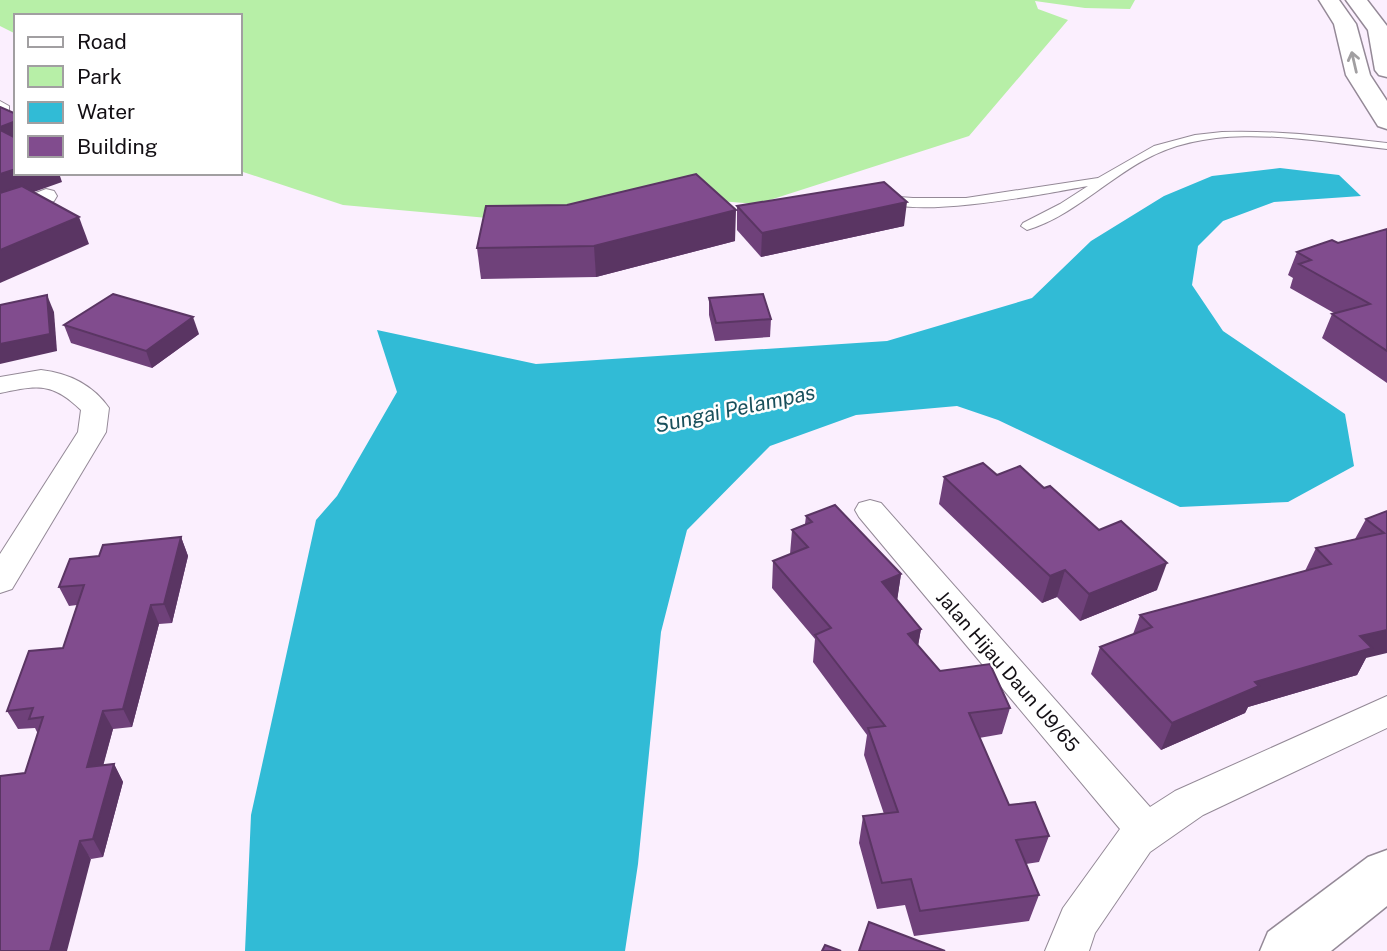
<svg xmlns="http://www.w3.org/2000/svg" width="1387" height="951" viewBox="0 0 1387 951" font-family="'Public Sans',sans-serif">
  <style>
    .green { fill: #b7efa7 }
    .water { fill: #31bbd6 }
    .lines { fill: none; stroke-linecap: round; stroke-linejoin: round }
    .lane-casing { stroke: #948997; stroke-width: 2 }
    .street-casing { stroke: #948997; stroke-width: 2 }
    .secondary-casing { stroke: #948997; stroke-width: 3 }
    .lane { fill: #fff; fill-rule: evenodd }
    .street { fill: #fff; fill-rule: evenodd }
    .secondary { fill: #fff; fill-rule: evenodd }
    .wall { fill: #6f417a }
    .shaded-wall { fill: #5a3563 }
    .building { fill: #814c8e; stroke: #5a3563; stroke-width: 2 }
    .oneway { stroke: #a19fa1 }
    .labels { text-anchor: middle; stroke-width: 5; stroke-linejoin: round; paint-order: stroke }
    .street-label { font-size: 19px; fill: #130f14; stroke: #fff }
    .water-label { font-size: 21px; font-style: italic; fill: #19505c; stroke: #fff }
  </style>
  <rect width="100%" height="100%" fill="#fbeffe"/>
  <path class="green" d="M0,0H1135L1130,9L1085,8L1035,1L1038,9L1068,20L969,136L757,204L694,199L577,226L343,205L240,171V16H16V34L0,26Z"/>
  <path class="water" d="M1280,168L1339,175L1361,196L1274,202L1223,221L1198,246L1192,285L1223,331L1345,414L1354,466L1288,502L1180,507L998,420L957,406L856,415L770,446L687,530L661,632L638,864L625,951H245L251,815L316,520L337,496L397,392L377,330L536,364L887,341L1032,298L1091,241L1164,196L1212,176Z"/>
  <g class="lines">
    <defs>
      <g id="lane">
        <path d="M0,101L9,106V110L0,109Z"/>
        <path d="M1222,132C1277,130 1332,137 1387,143V149C1310,141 1217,120 1146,159C1106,180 1071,217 1027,230L1021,226L1023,223L1060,204L1088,186C1049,193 909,221 879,199L885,196L913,198H966L1098,178L1154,146L1195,135Z"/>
      </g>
      <g id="street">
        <path d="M46,189L54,191L57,196L54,201L0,222V207Z"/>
        <path d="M41,370C68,373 93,385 109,408L106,432L12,589L0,593V554L78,432L81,410C52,382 38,385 0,393V377Z"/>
        <path d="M870,500L881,503L1150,807L1175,791L1387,696V728L1203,815L1150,852L1095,933L1089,951H1045L1063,908L1120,829L859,517L855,510L859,503Z"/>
      </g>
      <g id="secondary">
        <path d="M1319,0H1339L1356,24L1370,75L1387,101V129L1378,126L1346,75L1334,24Z"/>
        <path d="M1346,0H1367L1387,26V77L1379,75L1375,70L1368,30Z"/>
        <path d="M1387,850V906L1331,951H1260L1268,932L1368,857Z"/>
      </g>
    </defs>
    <use href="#lane" class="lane-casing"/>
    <use href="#street" class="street-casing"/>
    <use href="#secondary" class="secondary-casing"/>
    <use href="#lane" class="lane"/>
    <use href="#street" class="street"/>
    <use href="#secondary" class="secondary"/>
  </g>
  <g class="wall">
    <path d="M737,206L904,226L761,257L737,230Z"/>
    <path d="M1387,229V383L1322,338L1332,314L1334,313L1290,288L1293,278L1288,275L1297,252L1338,243Z"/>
    <path d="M735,241L596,277L481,279L477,248Z"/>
    <path d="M709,298L771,319L770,337L715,341L709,315Z"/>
    <path d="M64,325L199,334L152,368L71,343Z"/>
    <path d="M997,475L1157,590L1080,621L1057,597L1042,603L939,504L944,477Z"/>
    <path d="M1387,511L1366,658L1357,675L1248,707L1245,713L1161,750L1091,674L1100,647L1133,634L1140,615L1305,571L1316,548L1355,539L1366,519Z"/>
    <path d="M806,516L901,574L897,600L921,629L918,646L940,671L1010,708L1002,734L979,738L1009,805L1049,836L1039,862L1026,864L1039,895L1029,921L914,936L905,905L877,909L859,843L863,816L884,814L864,755L867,735L813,662L815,639L772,588L773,561L790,554L792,530L805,524Z"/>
    <path d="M181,537L188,556L172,623L159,624L132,727L113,729L103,765L114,764L123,782L103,857L91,859L25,773L38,734L35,728L18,729L7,711L63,648L77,605L69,606L59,587L99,556Z"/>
  </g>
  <g class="shaded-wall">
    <path d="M16,121V150L0,135V127Z"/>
    <path d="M16,169V173H59L62,182L0,204V174Z"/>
    <path d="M907,202L904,226L761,257L762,233Z"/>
    <path d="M736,210L735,241L596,277L594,246Z"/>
    <path d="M79,217L89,244L0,283V250Z"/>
    <path d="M47,295L54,312L57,351L0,364V344Z"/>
    <path d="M193,317L199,334L152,368L146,351Z"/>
    <path d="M181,537L188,556L172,623L164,604Z"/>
    <path d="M1167,563L1157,590L1080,621L1089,594Z"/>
    <path d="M1065,570L1057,597L1042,603L1050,576Z"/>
    <path d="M901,574L897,601L882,582Z"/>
    <path d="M151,605L159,624L132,727L123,709Z"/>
    <path d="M921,629L916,656L908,634Z"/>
    <path d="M1387,630V653L1366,658L1357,675L1248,707L1245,713L1161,750L1172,723L1255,682L1360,636Z"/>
    <path d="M103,711L113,729L98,785L87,767Z"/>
    <path d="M114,764L123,782L103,857L93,839Z"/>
    <path d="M80,841L91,859L67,951H50Z"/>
  </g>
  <g class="building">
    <path d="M0,107L16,114V121L0,127Z"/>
    <path d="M0,130L16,138V169L0,174Z"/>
    <path d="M696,174L736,210L594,246L477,248L486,206L567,205Z"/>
    <path d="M884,182L907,202L762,233L737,206Z"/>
    <path d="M22,186L79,217L0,250V193Z"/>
    <path d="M1387,229V351L1332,314L1370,304L1299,264L1311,260L1297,252L1332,240L1338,243Z"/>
    <path d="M113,294L193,317L146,351L64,325Z"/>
    <path d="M763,294L771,319L716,323L709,298Z"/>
    <path d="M47,295L50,334L0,344V305Z"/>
    <path d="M983,463L997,475L1020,466L1044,488L1050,486L1099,530L1121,521L1167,563L1089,594L1065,570L1050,576L944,477Z"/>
    <path d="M835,505L901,574L882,582L921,629L908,634L940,671L990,664L1010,708L969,713L1009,805L1035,802L1049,836L1016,840L1039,895L920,911L911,879L882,883L863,816L898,812L868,728L885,726L815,635L831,628L773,561L808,547L792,530L812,522L806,516Z"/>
    <path d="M1387,511V630L1360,636L1372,648L1255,682L1259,686L1172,723L1100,647L1152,627L1140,615L1331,564L1316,548L1384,533L1366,519Z"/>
    <path d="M181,537L164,604L151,605L123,709L103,711L87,767L114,764L93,839L80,841L50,951H0V776L25,773L43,717L29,719L33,708L7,711L29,651L63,648L84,585L59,587L70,559L99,556L103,545Z"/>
    <path d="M869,922L945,951H859Z"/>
    <path d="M825,945L841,951H822Z"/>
  </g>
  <defs><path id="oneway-shaft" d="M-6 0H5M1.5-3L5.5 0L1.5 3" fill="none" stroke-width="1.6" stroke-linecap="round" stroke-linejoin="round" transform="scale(1.75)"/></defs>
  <use class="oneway" href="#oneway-shaft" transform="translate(1354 62) rotate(-103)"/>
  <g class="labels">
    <g class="street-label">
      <text transform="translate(1008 671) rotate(49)" y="7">Jalan Hijau Daun U9/65</text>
    </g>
    <g class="water-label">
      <text transform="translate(735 409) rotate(-12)" y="7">Sungai Pelampas</text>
    </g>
  </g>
  <rect x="14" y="14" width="228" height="161" fill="#ffffff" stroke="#a19fa1" stroke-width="2"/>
  <rect x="28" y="37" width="35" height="10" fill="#ffffff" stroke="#a19fa1" stroke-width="2"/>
  <text x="77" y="49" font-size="21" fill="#130f14">Road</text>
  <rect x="28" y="66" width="35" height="21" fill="#b7efa7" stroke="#a19fa1" stroke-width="2"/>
  <text x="77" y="84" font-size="21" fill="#130f14">Park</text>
  <rect x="28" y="102" width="35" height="21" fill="#31bbd6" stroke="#a19fa1" stroke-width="2"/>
  <text x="77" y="119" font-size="21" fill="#130f14">Water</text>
  <rect x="28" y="136" width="35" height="21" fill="#814c8e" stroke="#a19fa1" stroke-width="2"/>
  <text x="77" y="154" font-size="21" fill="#130f14">Building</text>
</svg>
